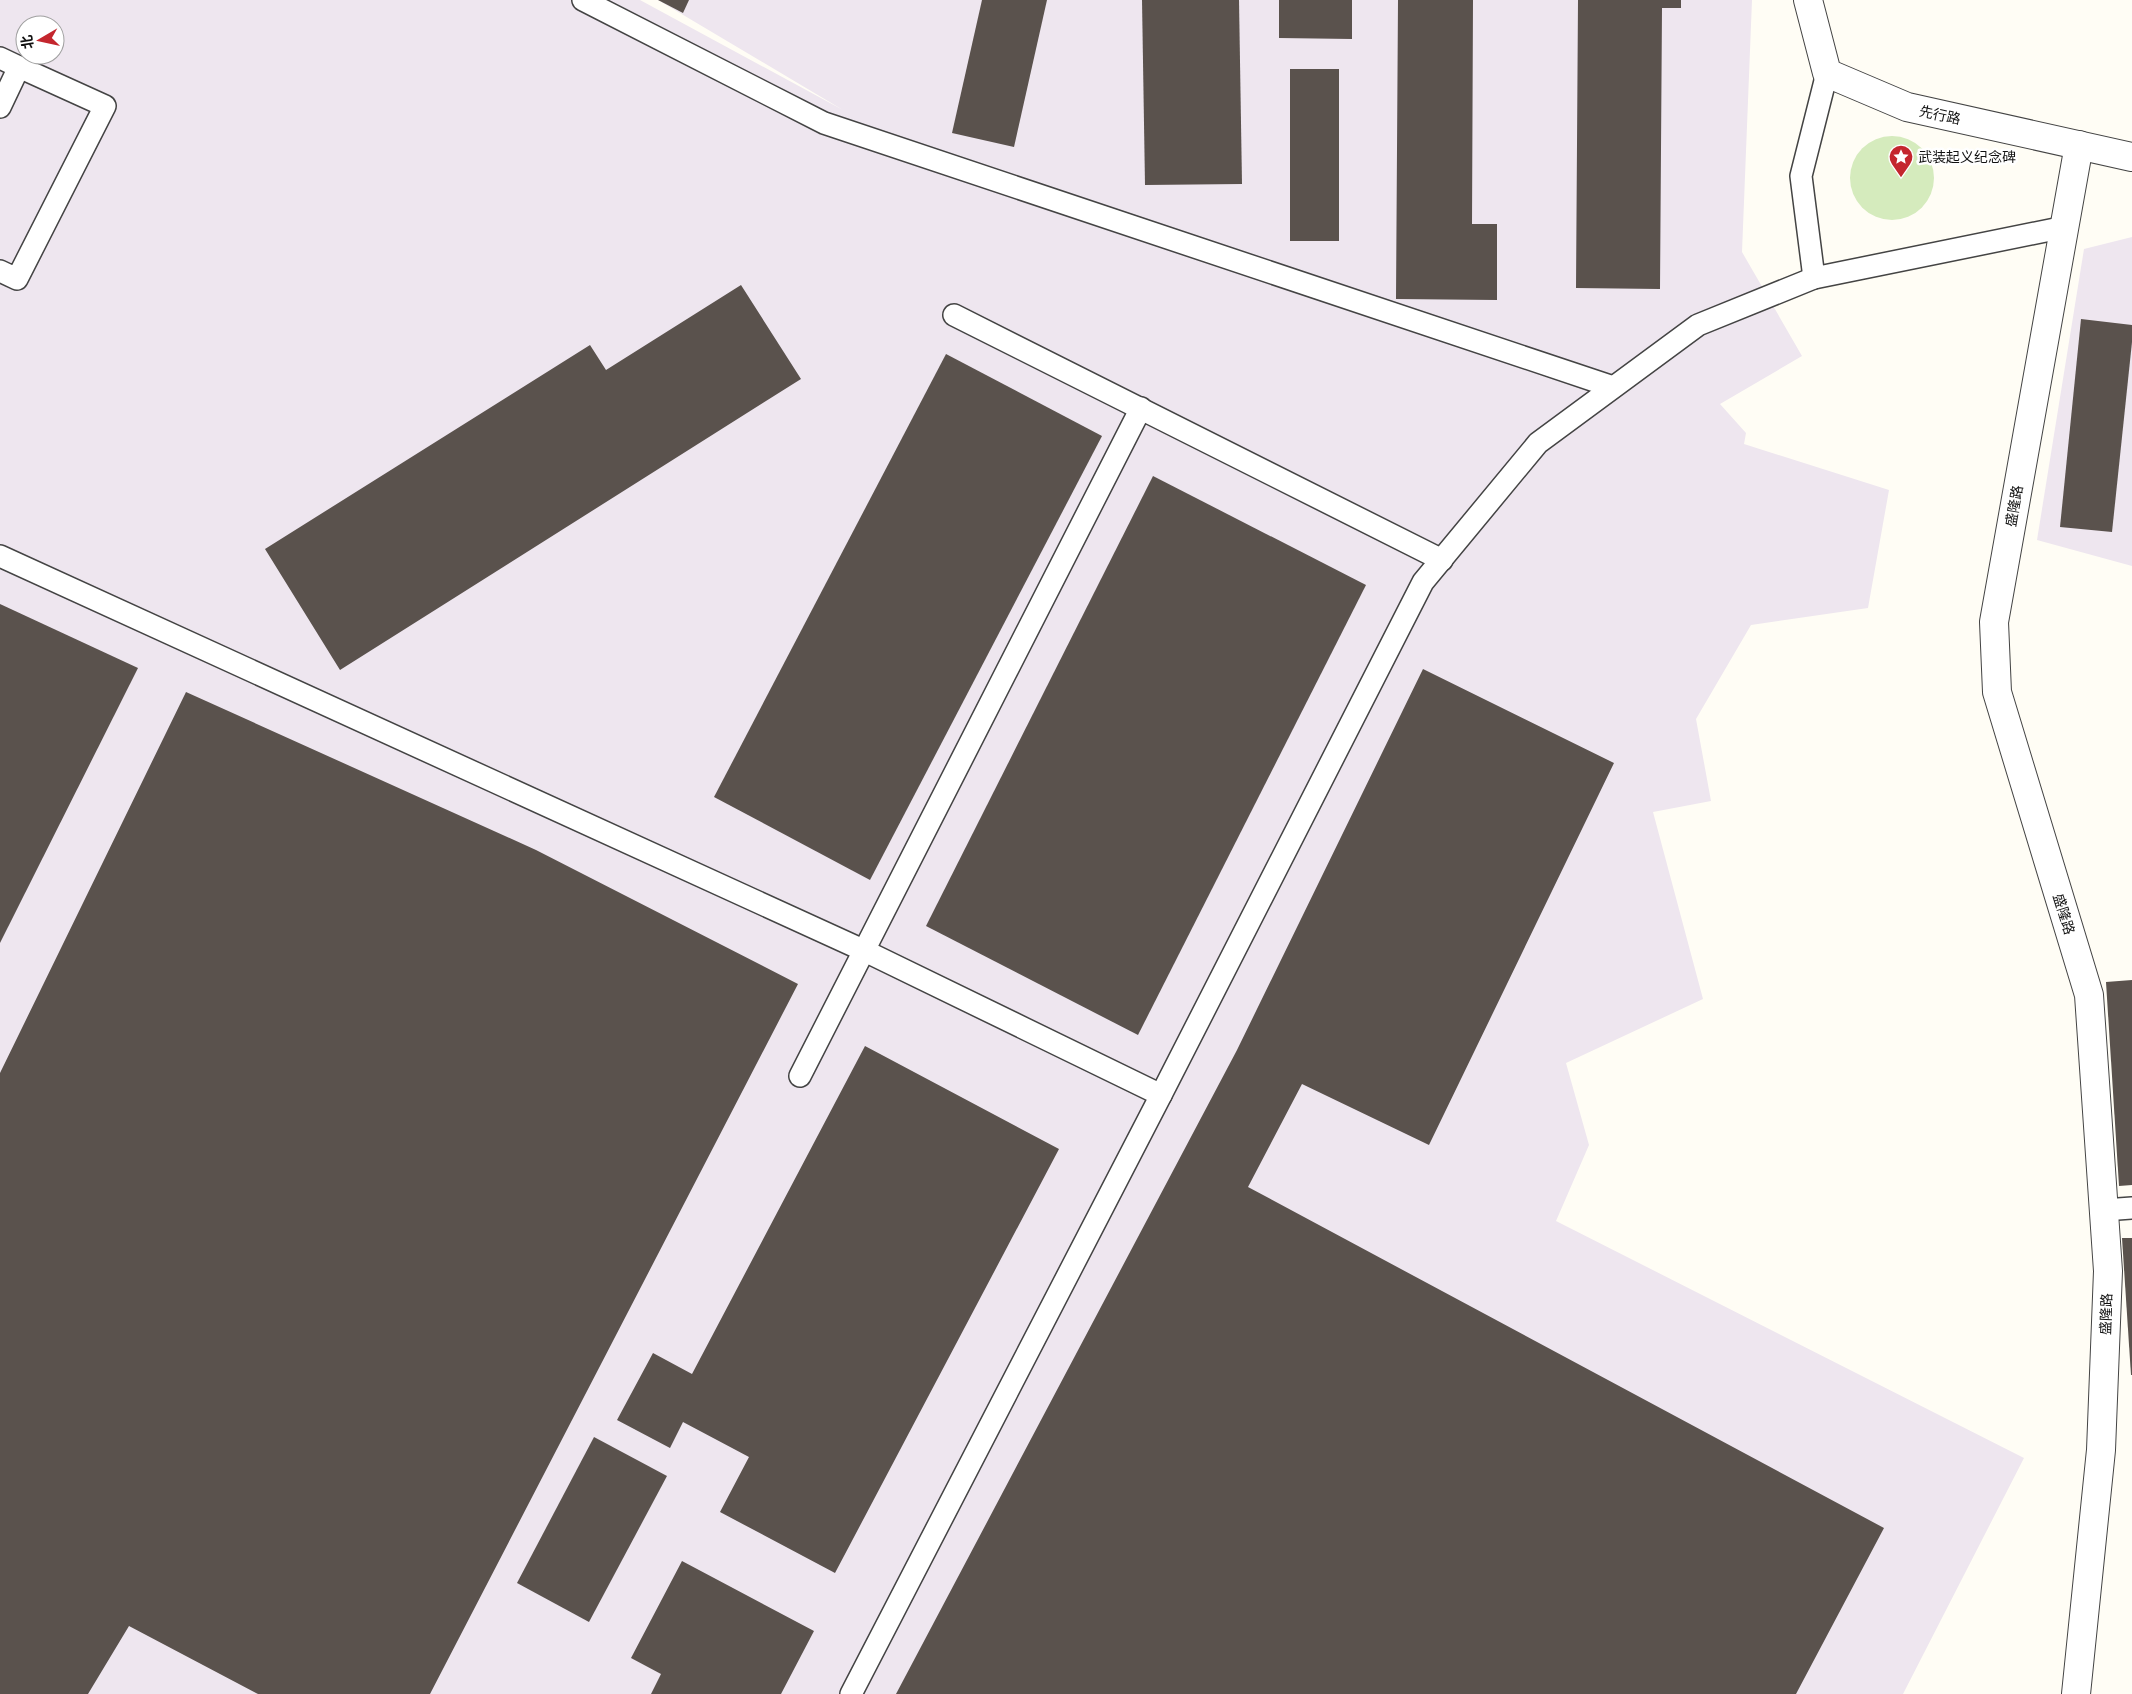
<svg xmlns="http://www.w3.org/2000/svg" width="2132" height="1694" viewBox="0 0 2132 1694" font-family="Merriweather,'Noto Sans SC',serif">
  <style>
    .industrial { fill: #eee6ef; fill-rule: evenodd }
    .green { fill: #d5ebbd }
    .building { fill: #5a524d }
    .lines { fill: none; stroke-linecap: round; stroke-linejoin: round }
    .service-casing { stroke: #444; stroke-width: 24 }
    .minor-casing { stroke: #444; stroke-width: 30 }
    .tertiary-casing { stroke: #444; stroke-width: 30 }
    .service { stroke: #fff; stroke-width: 21 }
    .minor { stroke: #fff; stroke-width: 28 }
    .tertiary { stroke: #fff; stroke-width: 28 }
    .labels { text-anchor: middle; stroke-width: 5; stroke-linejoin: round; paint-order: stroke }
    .street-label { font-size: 14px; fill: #111; stroke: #fff }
    .poi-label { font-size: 14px; fill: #111; stroke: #fff; text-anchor: start }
  </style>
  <rect width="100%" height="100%" fill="#fffdf5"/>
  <g class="industrial">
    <path d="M0,0H640L843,110L658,0H1752L1742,252L1802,356L1720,404L1746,433L1744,444L1889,490L1868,608L1751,625L1696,719L1711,801L1653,812L1703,999L1566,1063L1589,1145L1556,1221L2024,1458L1903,1694H0ZM25,25H55V55H25Z"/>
    <path d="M2132,237V566L2037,540L2084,249Z"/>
  </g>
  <circle class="green" cx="1892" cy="178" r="42"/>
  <g class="building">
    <path d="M658,0H689L683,13Z"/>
    <path d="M982,0H1047L1014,147L952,133Z"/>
    <path d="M1142,0H1239L1242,184L1145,185Z"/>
    <path d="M1279,0H1352V39L1279,38Z"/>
    <path d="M1398,0H1473L1472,224H1497V300L1396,299Z"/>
    <path d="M1578,0H1681V8H1662L1660,289L1576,288Z"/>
    <rect x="1290" y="69" width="49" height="172"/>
    <path d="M741,285L801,379L340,670L265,549L590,345L606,370Z"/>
    <path d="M2081,319L2132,325V342L2112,532L2060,527Z"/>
    <path d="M946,354L1102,436L870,880L714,797Z"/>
    <path d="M1153,476L1366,585L1138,1035L926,926Z"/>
    <path d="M0,604L138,668L0,943Z"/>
    <path d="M1423,669L1614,763L1429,1145L1302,1084L1248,1187L1884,1528L1796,1694H896L1237,1050Z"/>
    <path d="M186,692L536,850L798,984L430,1694H258L129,1626L88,1694H0V1073Z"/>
    <path d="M2132,980V1185L2119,1186L2106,982Z"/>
    <path d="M865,1046L1059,1149L835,1573L720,1512L749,1457L683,1422L670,1448L617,1420L653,1353L692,1374Z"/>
    <path d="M2122,1238H2132V1375H2131Z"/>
    <path d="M594,1437L667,1476L589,1622L517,1583Z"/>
    <path d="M682,1561L814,1631L781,1694H651L661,1674L631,1658Z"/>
  </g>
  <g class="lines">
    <defs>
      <g id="service">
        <path d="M583,0L824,123L1613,387"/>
        <path d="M0,58L19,67L0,107"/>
        <path d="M0,271L17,279L105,106L19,67"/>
        <path d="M1814,278L1801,176L1827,73"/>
        <path d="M954,315L1442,560"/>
        <path d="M0,556L865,951L1161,1095"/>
        <path d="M800,1076L1141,408"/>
        <path d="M2104,1210L2132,1208"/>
        <path d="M851,1694L1161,1095L1423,582L1538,443L1698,325L1814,278L2065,227"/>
      </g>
      <path id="minor" d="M2076,1694L2101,1450L2108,1271L2089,995L1997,692L1994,622L2079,145"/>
      <path id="tertiary" d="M1808,0L1827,73L1907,107L2132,157"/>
    </defs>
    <use href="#service" class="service-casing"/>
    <use href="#minor" class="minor-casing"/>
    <use href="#tertiary" class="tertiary-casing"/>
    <use href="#service" class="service"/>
    <use href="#minor" class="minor"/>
    <use href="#tertiary" class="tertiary"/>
  </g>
  <defs>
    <symbol id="sight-pin" viewBox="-11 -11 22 30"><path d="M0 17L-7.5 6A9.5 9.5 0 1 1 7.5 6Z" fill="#c4262e" stroke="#fff"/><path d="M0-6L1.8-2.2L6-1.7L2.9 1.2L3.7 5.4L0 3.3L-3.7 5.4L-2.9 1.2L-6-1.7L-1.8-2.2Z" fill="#fff"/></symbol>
  </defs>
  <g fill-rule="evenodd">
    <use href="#sight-pin" x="1887" y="143" width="28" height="38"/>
  </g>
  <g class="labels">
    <g class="street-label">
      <text transform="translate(1940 115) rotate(12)" y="5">先行路</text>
      <text transform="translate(2014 506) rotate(-80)" y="5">盛隆路</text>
      <text transform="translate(2064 914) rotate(73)" y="5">盛隆路</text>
      <text transform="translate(2106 1314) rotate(-88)" y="5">盛隆路</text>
    </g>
    <g class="poi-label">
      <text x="1918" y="162">武装起义纪念碑</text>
    </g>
  </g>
  <g transform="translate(40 40) rotate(261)"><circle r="24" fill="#ffffff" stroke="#a0a0a0"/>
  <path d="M0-4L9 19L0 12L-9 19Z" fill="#c4262e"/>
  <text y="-8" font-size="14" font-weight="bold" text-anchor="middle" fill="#111111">北</text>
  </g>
</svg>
